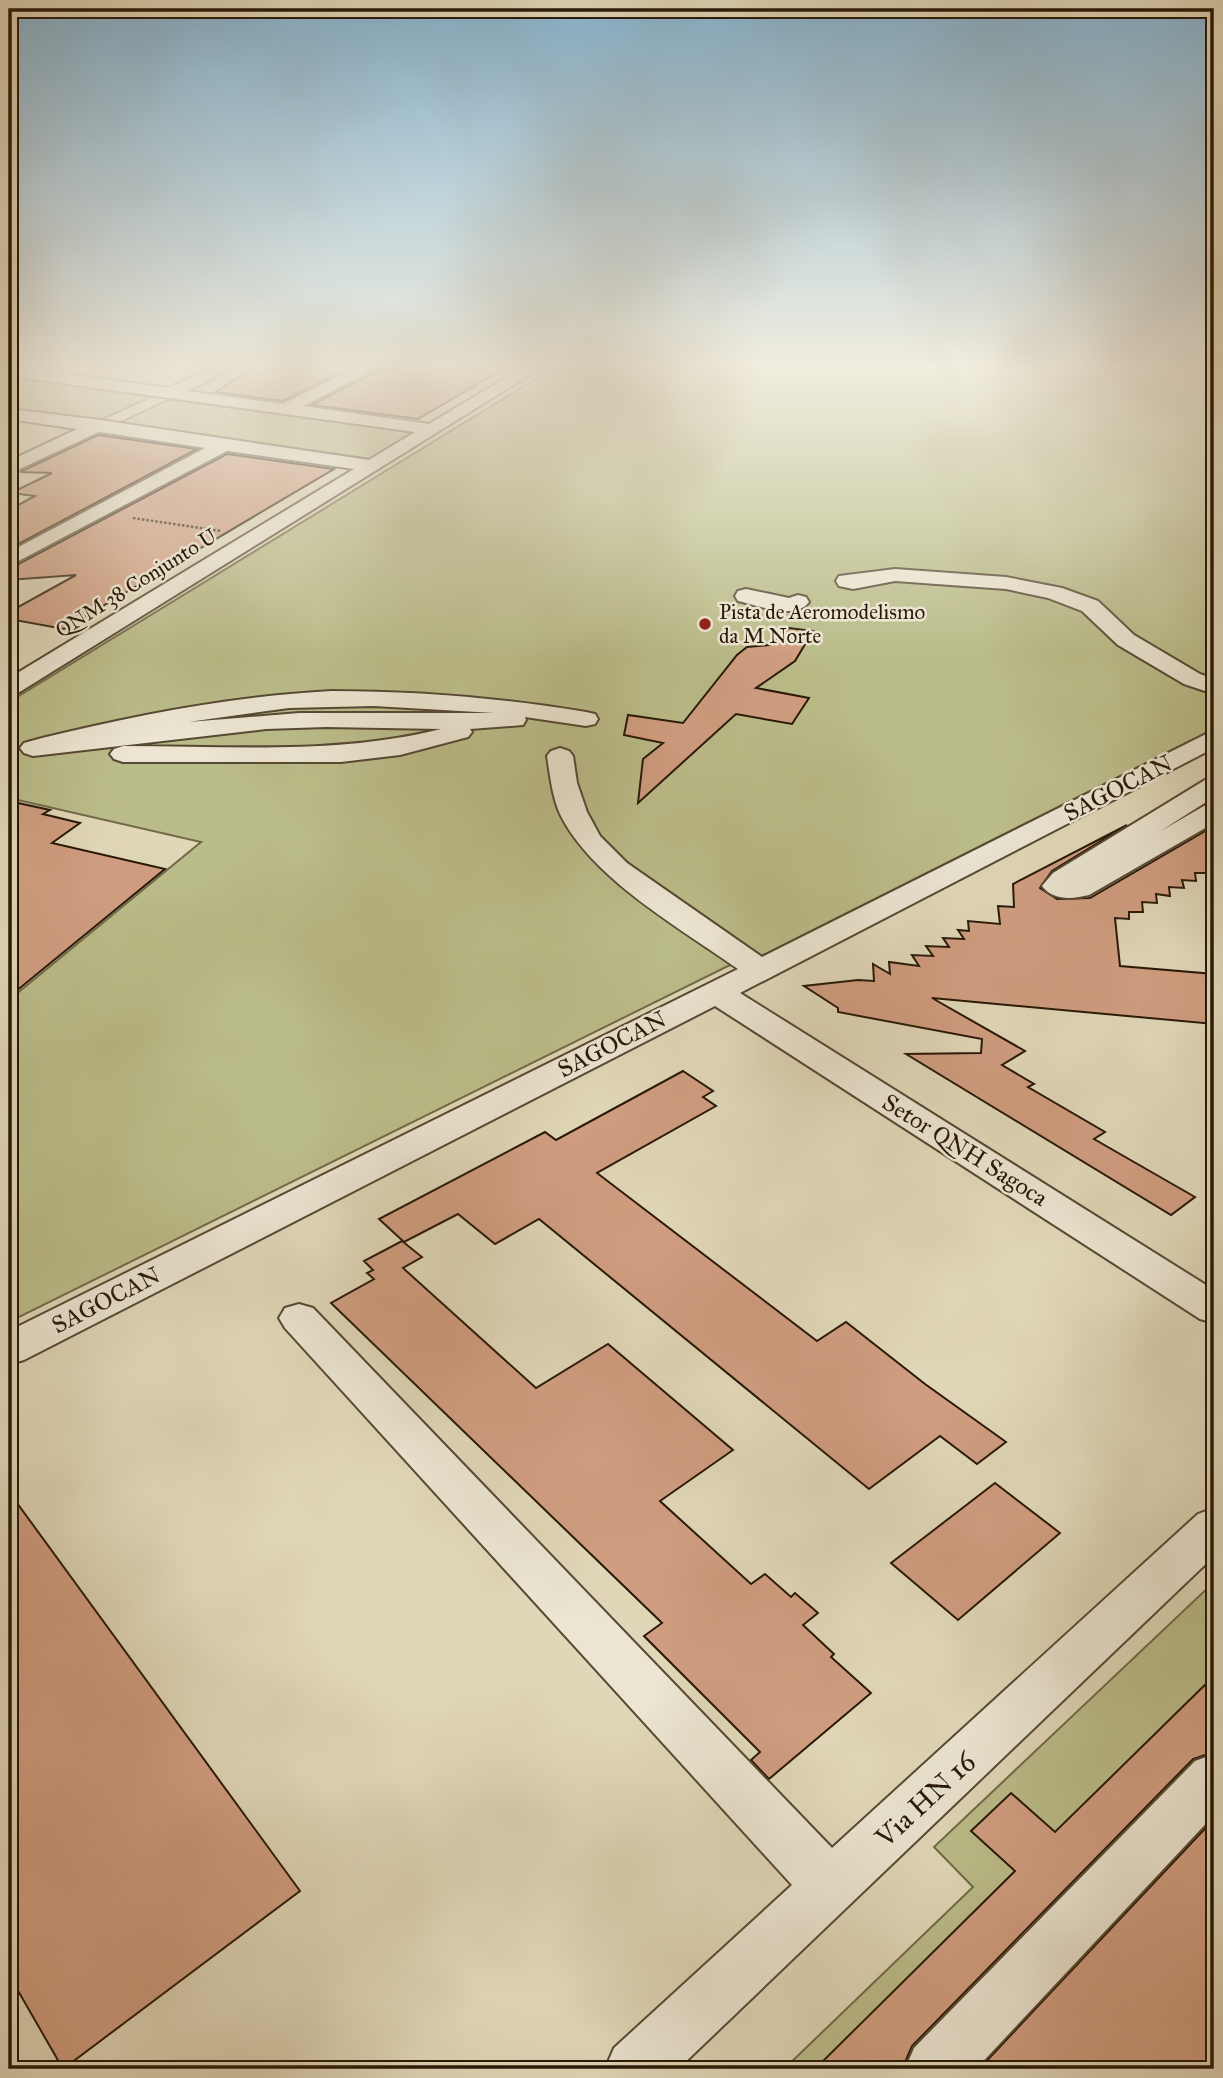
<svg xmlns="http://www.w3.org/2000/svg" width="1223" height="2078" viewBox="0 0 1223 2078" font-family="'IM FELL Great Primer',serif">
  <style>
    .green { fill: #babc89; stroke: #716a48; stroke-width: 2 }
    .building { fill: #d09d80; stroke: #281807; stroke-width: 2 }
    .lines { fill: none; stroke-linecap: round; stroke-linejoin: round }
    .minor-casing { stroke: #564833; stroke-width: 4 }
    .path { stroke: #281807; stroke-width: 2.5; stroke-dasharray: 2.5 2; stroke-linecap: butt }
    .minor { fill: #ebe5d1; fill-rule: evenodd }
    .poi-dot { fill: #8f2418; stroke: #ebe5d1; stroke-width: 2.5 }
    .labels { text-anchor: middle; stroke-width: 5; stroke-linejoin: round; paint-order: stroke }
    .far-street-label { font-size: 21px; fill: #281807; stroke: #ebe5d1 }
    .far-poi-label { font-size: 21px; fill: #281807; stroke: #ebe5d1; text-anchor: start }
    .street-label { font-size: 24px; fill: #281807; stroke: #ebe5d1 }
    .near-street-label { font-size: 28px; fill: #281807; stroke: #ebe5d1 }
  </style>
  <rect width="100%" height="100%" fill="#e0d7b8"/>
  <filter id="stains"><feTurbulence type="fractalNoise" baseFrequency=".00286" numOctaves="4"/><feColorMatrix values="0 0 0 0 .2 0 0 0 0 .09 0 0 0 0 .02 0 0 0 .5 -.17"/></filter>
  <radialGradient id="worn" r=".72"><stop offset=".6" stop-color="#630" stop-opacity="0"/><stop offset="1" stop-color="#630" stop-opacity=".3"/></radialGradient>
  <g class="green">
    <path d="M560,364H1209L1214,379V729L757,958L728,966L9,1322V1000L201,842L9,798V702Z"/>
    <path d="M9,374L155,395L94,423L9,411Z"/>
    <path d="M170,399L417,433L371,459L119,423Z"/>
    <path d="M1214,1582V1687L824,2069H784L973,1887L934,1847Z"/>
  </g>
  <g class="building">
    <path d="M260,364H357L283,401L215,392Z"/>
    <path d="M385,364H512L418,419L312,405L381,369Z"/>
    <path d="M98,435L197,449L9,549V510L35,496L11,493L52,473L20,472Z"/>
    <path d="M227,454L334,469L64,629L9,619V612L76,575L9,580V569Z"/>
    <path d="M789,628L813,631L795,661L756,688L809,698L792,724L736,714L638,803L643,759L663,743L624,735L628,715L683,723L737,655L747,647L770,645Z"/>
    <path d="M9,801L50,810L43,814L80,823L52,843L165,869L9,997Z"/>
    <path d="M1127,825L1052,871L1040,888L1057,899L1090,898L1214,826V873H1195L1196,881L1182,880L1184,888L1169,887L1170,896L1156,894L1157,903L1142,902L1143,912H1129V919L1115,918L1120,966L1214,974V1024L932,998L1025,1051L1002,1065L1034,1084L1028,1087L1105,1132L1094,1139L1195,1197L1171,1215L906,1054L981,1053L982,1039L838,1012V1008L804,986L858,980L874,981L873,964L890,974L889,962L919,966L912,955L933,956L926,946L949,947L943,938L964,939L958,930L969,931L968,921L1000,924L998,906L1014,907L1013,884Z"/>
    <path d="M683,1071L713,1091L703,1097L716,1106L597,1173L817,1341L846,1322L925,1384L1006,1442L977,1464L940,1436L869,1489L539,1219L495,1244L458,1214L404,1242L379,1219L545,1132L556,1140Z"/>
    <path d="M402,1241L422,1257L403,1268L536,1388L608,1344L733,1450L660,1501L751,1584L765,1574L791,1597L795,1593L818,1613L803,1625L834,1654L831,1657L871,1693L769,1779L751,1760L760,1752L644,1636L662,1623L331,1303L374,1279L367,1273L373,1270L364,1261Z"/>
    <path d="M995,1483L1060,1533L958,1620L891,1563Z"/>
    <path d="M9,1492L300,1891L63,2069L9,1975Z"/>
    <path d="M1214,1676V1752L1193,1759L912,2046L902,2069H815L1015,1871L971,1831L1011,1793L1055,1832Z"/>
    <path d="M1214,1819V2069H979Z"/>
  </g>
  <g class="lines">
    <defs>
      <g id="minor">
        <path d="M220,364H240L188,391L283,404L362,364H382L380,367L303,406L429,424L529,364H547L18,693L9,695V678L354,469L227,451L9,566V552L205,448L99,432L9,474V461L77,429L9,419V409L100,420L369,460L415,432L9,376V366L168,388Z"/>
        <path d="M895,569L1006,577L1062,588L1098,601L1134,635L1200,674L1214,679V694L1184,684L1118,645L1082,611L1048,598L1006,589L895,581L853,589L839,586L836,581L839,576Z"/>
        <path d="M746,589L789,598L798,595L806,597L809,602C796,621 757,605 738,601L735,596L738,591Z"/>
        <path d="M332,691C418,691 501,698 586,712L595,714L598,719L595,724L586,726L525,717L526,720L523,725L470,729L472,732L468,737L400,755L341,762H123L114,759L110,754L114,749L123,746C229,746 337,755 441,729L326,727L266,729L33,756L24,753L20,748L24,743L42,738C137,715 234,696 332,691ZM374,706L494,713H299L188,722L289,708Z"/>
        <path d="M1214,730V748L740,993L1214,1290V1323L1200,1319L715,1006L24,1360L9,1364V1331L738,969C680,928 591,878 560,814C552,796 550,775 547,756L551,751L560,748L569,751L573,756L577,783L587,812L600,836L627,863L762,957Z"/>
        <path d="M1214,778V797L1159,832L1204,806L1214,804V823L1089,895C1073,899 1053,901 1042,886L1053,873L1205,780Z"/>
        <path d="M299,1304L313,1308L832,1848L1198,1514L1214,1508V1556L678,2069H605L614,2048L792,1885L285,1328L279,1318L285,1308Z"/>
        <path d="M1214,1754V1815L976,2069H905L914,2048L1195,1761Z"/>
      </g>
    </defs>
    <use href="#minor" class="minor-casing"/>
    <path class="path" d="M133,518L221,531"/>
    <use href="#minor" class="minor"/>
  </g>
  <linearGradient id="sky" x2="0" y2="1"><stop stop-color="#87b6d4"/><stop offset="0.56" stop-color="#f1eddf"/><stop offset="1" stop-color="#f1eddf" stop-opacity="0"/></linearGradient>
  <rect width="1223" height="655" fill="url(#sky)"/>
  <circle class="poi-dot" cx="705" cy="624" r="7"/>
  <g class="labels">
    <g class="far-street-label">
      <text transform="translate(136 583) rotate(-32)" y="7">QNM 38 Conjunto U</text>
    </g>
    <g class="far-poi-label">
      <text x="719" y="619">Pista de Aeromodelismo<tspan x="719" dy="24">da M Norte</tspan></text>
    </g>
    <g class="street-label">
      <text transform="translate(1118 788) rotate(-27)" y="8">SAGOCAN</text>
      <text transform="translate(612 1044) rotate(-27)" y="8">SAGOCAN</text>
      <text transform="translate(965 1150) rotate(32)" y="8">Setor QNH Sagoca</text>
      <text transform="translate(106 1300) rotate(-27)" y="8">SAGOCAN</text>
    </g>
    <g class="near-street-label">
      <text transform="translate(925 1799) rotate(-43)" y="10">Via HN 16</text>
    </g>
  </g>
  <rect width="1223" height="2078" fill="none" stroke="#e0d7b8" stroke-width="35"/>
  <rect x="10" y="10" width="1202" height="2057" fill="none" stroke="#281807" stroke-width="3.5"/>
  <rect x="18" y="18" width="1188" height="2043" fill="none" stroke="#281807" stroke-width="2"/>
  <rect width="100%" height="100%" filter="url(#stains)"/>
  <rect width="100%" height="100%" fill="url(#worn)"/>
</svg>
